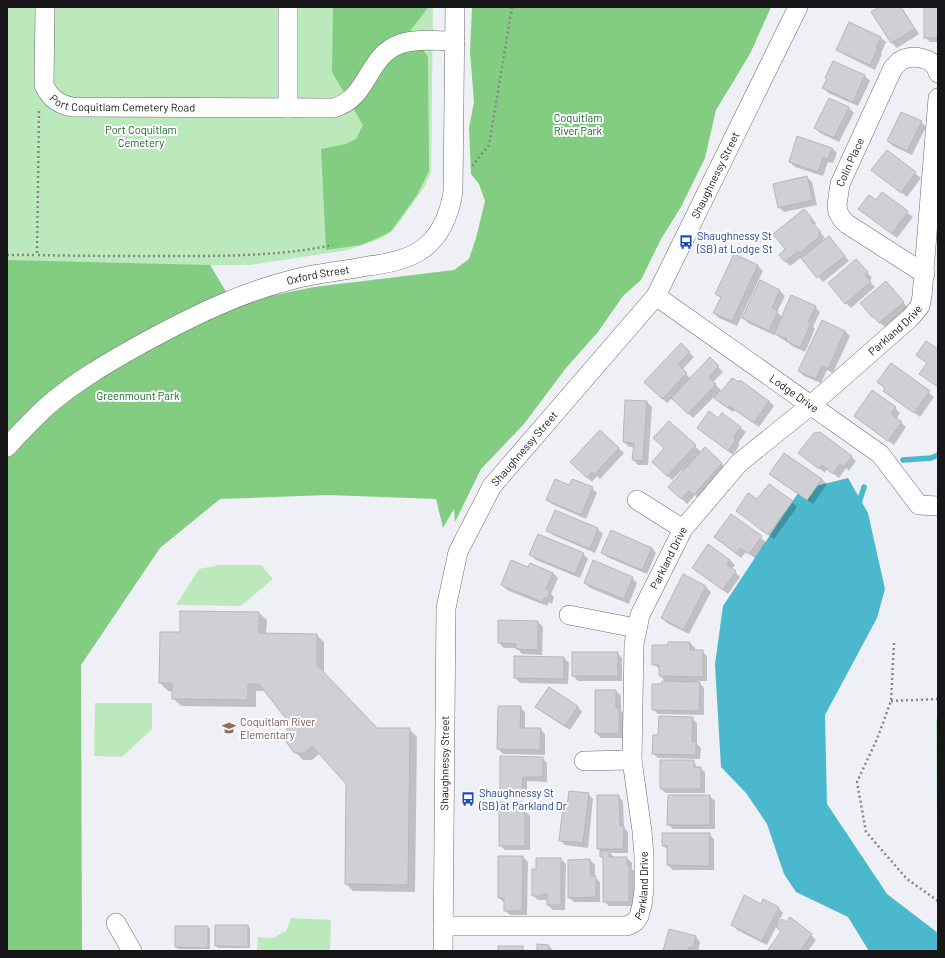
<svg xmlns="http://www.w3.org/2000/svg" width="945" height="958" viewBox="0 0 945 958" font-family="Barlow,sans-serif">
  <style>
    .green { fill: #bce9bb }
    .forest { fill: #83cd83 }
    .water { fill: #4bb8cd }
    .shadow { fill: #0003 }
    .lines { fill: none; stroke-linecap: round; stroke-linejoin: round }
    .stream { stroke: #4bb8cd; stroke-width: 5.5 }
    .building { fill: #d0d0d4; stroke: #b7b7bb }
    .minor-casing { stroke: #6b6c70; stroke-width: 20 }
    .path { stroke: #85868a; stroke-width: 2.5; stroke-dasharray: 2 3; stroke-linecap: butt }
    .minor { stroke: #fff; stroke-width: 19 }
    .labels { text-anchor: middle; stroke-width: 4; stroke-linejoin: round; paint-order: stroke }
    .street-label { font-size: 11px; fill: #161618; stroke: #fdfdff }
    .park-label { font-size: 11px; fill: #1e6923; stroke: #fdfdff }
    .transit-label { font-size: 11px; fill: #164399; stroke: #fdfdff; text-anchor: start }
    .education-label { font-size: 11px; fill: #785e54; stroke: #fdfdff; text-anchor: start }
  </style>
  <rect width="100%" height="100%" fill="#eef0f5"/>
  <g class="green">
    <path d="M7,7H433L431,172L425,186L413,203L392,232L379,239L348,250L250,265L121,266L7,262Z"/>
    <path d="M219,565H261L273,579L241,606L176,605L199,569Z"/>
    <path d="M95,703H152V729L122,757L94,756Z"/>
    <path d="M936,719H938V819H937Z"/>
    <path d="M291,918L331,920L330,951H257L258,937L273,938L286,931Z"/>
  </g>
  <g class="forest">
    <path d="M333,7H428L427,9L410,31L428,57L429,171L417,195L391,231L378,238L361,245L326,250L321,149L346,144L356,139L363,125L332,72Z"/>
    <path d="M472,7H771L750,54L716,110L705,158L681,207L661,239L641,280L623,296L598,332L566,368L524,424L481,469L455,522L454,509L443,528L436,499L328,495L220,499L160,548L81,665L82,951H7V260L210,265L236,308L270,296L314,287L454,270L469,259L476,238L485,201L479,184L471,174L469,128L474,102L470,52Z"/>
  </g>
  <path class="water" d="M848,478L868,513L885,589L877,618L825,715L827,804L887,894L938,933V951H869L848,917L796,892L784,874L767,824L746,793L721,767L715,664L723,606L800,490Z"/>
  <g class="shadow">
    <path d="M881,7H901L919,34L897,48L892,43L873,12Z"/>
    <path d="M925,7H938V42H930L925,37Z"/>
    <path d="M881,38L886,42L881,53L882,54L875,70L843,54L838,49Z"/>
    <path d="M833,62L865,76L870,81L858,106L828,93L824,88Z"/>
    <path d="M830,99L849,108L854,113L839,142L820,133L815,128Z"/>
    <path d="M921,122L926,127L912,155L893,146L888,141Z"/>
    <path d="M832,148L837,153L833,163L828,162L823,176L795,167L790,162Z"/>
    <path d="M887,152L921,178L907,197L873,170Z"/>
    <path d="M807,177L812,182L817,205L784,212L779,207Z"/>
    <path d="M882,193L913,217L897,238L860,209L876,202Z"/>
    <path d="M804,210L816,223L814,225L825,238L823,239L824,241L829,237L849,261L823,282L802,257L790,266L785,261L787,249Z"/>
    <path d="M735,256L758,266L763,271L737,326L719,318L714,313L721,298L716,294Z"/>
    <path d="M861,265L872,278L869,281L875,287L851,308L846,303Z"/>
    <path d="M761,282L780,291L785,296L777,312L782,317L815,307L820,312L813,327L815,329L805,352L792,346L788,342L780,338L775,333L774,335L748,323L743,318Z"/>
    <path d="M891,288L908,308L885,327L873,317L862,303Z"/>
    <path d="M822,321L845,331L850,336L833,373L827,370L821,383L804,376L799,371Z"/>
    <path d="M681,345L694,357L682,370L691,379L710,359L723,372L713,382L721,390L719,392L769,401L774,406L759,427L735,410L733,412L720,403L714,397L693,418L672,398L667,403L645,382Z"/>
    <path d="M891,364L934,397L920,417L889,395L886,389L878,382Z"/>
    <path d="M647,402L652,407L648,465H638L633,460L634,447H629L624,442Z"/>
    <path d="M895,408L900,413L896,419L906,427L894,445L860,421L855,416Z"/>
    <path d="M722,414L746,432L739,442V446L733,455L698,428L718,420Z"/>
    <path d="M600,431L624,453L600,479L597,476L592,482L571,462Z"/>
    <path d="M695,446L701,452L705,448L727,469L699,499L695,495L687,504L674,492L683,472L682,470L672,480L653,462L666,448Z"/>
    <path d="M800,453L852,457L856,461L849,471L846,468L839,478L827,469L825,473Z"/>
    <path d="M771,474L822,479L827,484L813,504L776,479Z"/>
    <path d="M569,486L592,488L597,493L586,519L552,504L547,500Z"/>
    <path d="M757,501L792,502L797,507L774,539L737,511Z"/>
    <path d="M556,511L598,529L603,534L595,553L553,535L548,530Z"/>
    <path d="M731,515L766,542L755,558L746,552L741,558L715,537Z"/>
    <path d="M652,548L656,553L647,574L607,557L602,552Z"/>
    <path d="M583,554L588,559L580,578L536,560L531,555Z"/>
    <path d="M730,560L735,565L732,569L740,577L728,594L693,567Z"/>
    <path d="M529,568L553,573L558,578L551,594L554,597L552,604L549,602L547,606L507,590L502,585Z"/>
    <path d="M683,576L706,587L711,592L689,634L667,623L662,618Z"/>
    <path d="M632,578L637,583L629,604L590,588L585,583Z"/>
    <path d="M259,613L267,620L266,634L317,635L324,642V674L377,729H409L417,737L415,892L353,891L346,884L347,784L320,753L312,760H303L295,752L288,720L266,691H256V707L181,706L173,698V691H168L160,683L181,633Z"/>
    <path d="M538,622L543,627L542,655L522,654L517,648H504L499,643Z"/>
    <path d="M669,643H690L695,648V651H702L707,656V681H698L704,688V715L658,714L653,709L663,685L666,682L660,676V669L653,664L669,646Z"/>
    <path d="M617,653L622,658V681H578L573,676Z"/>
    <path d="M564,658L569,663L568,684L520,683L515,678Z"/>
    <path d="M549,688L578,707L582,712L570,730L542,712L537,707Z"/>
    <path d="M616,691L621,696V711L624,714L623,738H601L596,733Z"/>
    <path d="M520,707L525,712V729H540L545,734V755L503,754L498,749Z"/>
    <path d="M692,718L697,723V744L701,748L700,759L658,758L653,753L659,736Z"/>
    <path d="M542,758L547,763V782L527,781V797H506L501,792Z"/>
    <path d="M693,761L698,768H700L705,772V793H666L661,789Z"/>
    <path d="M588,794L593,799L588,848L565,845L560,840L568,807Z"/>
    <path d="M618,796L623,801L624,828L628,832V853H610L614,857L627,858L632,863V869L634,871V906H609L604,901V859L601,856V852L598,848Z"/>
    <path d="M710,796L715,801V829H673L668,824Z"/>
    <path d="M521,803L526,808V812L530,816V850H505L500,845Z"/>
    <path d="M709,834L714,839V870H673L668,865V850L663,845Z"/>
    <path d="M523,857L528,862L527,915H510L505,910V903L499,898Z"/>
    <path d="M561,859L566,864L565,910H553L548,905V898H546V900H538L533,895Z"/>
    <path d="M590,860L595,865V877L600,882V902H574L569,897Z"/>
    <path d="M761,905L779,908L783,913L777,925L778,926L811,935L816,940L808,951H770L782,932L776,927L767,945L737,930L733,925Z"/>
    <path d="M248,926L250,928V948H218L216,946Z"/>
    <path d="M208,927L210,929V949H178L176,947Z"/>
    <path d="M696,937L700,942L698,951H664Z"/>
    <path d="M549,946L554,951H538Z"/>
  </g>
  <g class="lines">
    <g class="stream">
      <path d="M903,460L931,458L938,455"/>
      <path d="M858,506L864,487"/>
    </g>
  </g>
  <g class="building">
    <path d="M879,7H901L915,29L891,43L871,12Z"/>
    <rect x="924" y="7" width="14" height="31"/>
    <path d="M849,22L881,37L876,48H878L870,65L836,50Z"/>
    <path d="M833,61L865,75L853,102L822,88L827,79L825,78Z"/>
    <path d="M829,98L849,107L834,138L814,128Z"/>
    <path d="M901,112L922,121L907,151L887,141Z"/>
    <path d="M797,136L832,148L828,159L823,157L818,172L789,162Z"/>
    <path d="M887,150L916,172L901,193L871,170Z"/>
    <path d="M807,176L813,200L778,208L773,184Z"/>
    <path d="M882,192L908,211L892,234L858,209L869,195L876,200Z"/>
    <path d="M804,209L812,218L810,220L821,232L818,234L820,236L800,253L798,251L785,262L779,255L785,249L773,234Z"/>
    <path d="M829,236L845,256L817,278L801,258Z"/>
    <path d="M734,254L758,265L732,321L713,313L721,297L715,294Z"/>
    <path d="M856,259L868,272L865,275L871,282L845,304L828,283Z"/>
    <path d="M760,280L780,290L772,308L778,311L769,331L742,318Z"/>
    <path d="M886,281L904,302L879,323L873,316L872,317L860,303Z"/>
    <path d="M791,295L816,306L808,322L811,323L800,348L786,341L787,339L774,334Z"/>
    <path d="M822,320L845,331L828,369L822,366L816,379L798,371Z"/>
    <path d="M926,341L938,349V387L919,374L927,363L916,355Z"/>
    <path d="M681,343L690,352L678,364L687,373L662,399L644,382Z"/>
    <path d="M710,357L719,366L709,377L716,384L688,414L671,398Z"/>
    <path d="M891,363L930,391L914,413L883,391L885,388L877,382Z"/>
    <path d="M732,378L739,382L740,380L769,401L754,423L729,406L728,408L714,398L719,391L721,392Z"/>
    <path d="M872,390L896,407L891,414L902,422L888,441L854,416Z"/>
    <path d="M625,400L647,401L643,461L632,460L634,443L623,442Z"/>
    <path d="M709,411L718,418L722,413L741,427L734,436L735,441L728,451L697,428Z"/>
    <path d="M669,421L696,445L667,476L652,462L664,448L653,438Z"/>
    <path d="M600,430L619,448L594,475L592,472L587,478L570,462Z"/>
    <path d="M820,432L852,456L844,467L840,464L833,474L822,465L819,469L798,453L814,433Z"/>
    <path d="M705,447L722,463L694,495L689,491L681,499L668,487Z"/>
    <path d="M784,453L822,479L807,500L769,474Z"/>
    <path d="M555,479L569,485L572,479L593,487L581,515L546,500Z"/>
    <path d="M769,484L793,501L768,535L736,511L748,493L757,499Z"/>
    <path d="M555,510L598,528L590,549L546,531Z"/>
    <path d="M731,514L762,536L749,554L740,548L736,553L714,537Z"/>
    <path d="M611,530L652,548L642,570L601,553Z"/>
    <path d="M538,534L584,553L575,574L529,555Z"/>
    <path d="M708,544L730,560L727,565L736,571L723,590L692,568Z"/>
    <path d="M511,560L528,567L530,563L553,573L546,589L550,591L547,599L544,598L542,602L501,585Z"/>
    <path d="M593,560L633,577L624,599L584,583Z"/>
    <path d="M683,574L706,586L684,630L661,618Z"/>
    <path d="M180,611L259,612V633L317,634V665L377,728H410L408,885L345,884L346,784L312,746L304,753H294L287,743V720L259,684H248V700L172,699V683H159L160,632H180Z"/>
    <path d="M498,620L538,621V650L516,649V644L498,643Z"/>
    <path d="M668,642H690V650H703V677L659,676V665H652V645H668Z"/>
    <rect x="572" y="652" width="46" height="24"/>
    <path d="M514,656L564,657V679L514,678Z"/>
    <path d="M662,681L700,682L699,711L652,710V684H662Z"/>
    <path d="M549,687L578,706L565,726L535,707Z"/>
    <path d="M595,690H616V708H619V734L595,733Z"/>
    <path d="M498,706H521L520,728H541L540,750L497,749Z"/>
    <path d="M659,716L693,717L692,742H696V755L652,754L653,735H658Z"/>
    <path d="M500,756L543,757V777H523L522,793H500Z"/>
    <path d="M660,760H694V767H701V789H660Z"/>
    <path d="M569,791L589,793L583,843L559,841L563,806H567Z"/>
    <path d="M597,795H619L620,826H624L623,849H597Z"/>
    <path d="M668,795H710V825H667Z"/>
    <path d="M499,802H522L521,810H525V846H499Z"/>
    <path d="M662,833H710L709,866L667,865V846H662Z"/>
    <path d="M600,851H609V857H627V865H629V902H603V857H600Z"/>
    <path d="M498,856H523L522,911H504V898H498Z"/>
    <path d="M536,858H561V905H547V894H541V896H532V869H536Z"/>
    <path d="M590,859L591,876H596V897L568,898V860Z"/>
    <path d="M744,895L761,904L763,899L779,907L762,941L731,925Z"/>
    <path d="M790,917L812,934L800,951H769L768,950L781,931L776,927L782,919L786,922Z"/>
    <path d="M215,925H248V947L215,946Z"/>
    <path d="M175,926H208V948L175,947Z"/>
    <path d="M669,929L696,936L693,948L689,947L688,951H663Z"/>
    <path d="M537,944L549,945V951H537Z"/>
    <rect x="498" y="946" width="25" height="5"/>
  </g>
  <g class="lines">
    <defs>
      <g id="minor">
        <path id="s1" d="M45,7L44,85C50,98 58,104 72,107L333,108C369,99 366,56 400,44C417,38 437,41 455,41"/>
        <path d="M288,108V7"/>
        <path id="s2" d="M925,274L847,224L842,219L838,212L837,205L840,184L893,68C895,66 898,63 900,61C912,54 935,57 938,73"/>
        <path id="s3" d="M656,296L880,454L919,505L938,506"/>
        <path id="s4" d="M7,447C19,434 32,420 45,408C74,382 109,362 143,343C191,317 239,293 291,280C316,273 343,271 368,266C385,264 403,261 418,252C440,239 449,217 453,192L455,7"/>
        <path d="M637,500L683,529"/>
        <path d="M569,615L636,628"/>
        <path d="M584,761L632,760"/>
        <path d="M116,923L132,951"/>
        <path id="s5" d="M443,926H627L635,922L639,916L642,905L644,889V856L642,831L632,760L634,644L640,615L683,529L739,463L811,405L910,318L920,306L922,296L938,98"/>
        <path id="s6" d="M443,951L446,608L458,552L492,486L656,296L798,7"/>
      </g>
    </defs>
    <use href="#minor" class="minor-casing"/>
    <g class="path">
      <path d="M39,111L37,255C77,256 118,256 158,256C217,256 275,257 333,245"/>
      <path d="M472,166L489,145L512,7"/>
      <path d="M7,255H37"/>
      <path d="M894,643L891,701L877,739L857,782L866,832L907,879L938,901"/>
      <path d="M891,701L938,699"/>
    </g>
    <use href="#minor" class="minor"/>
  </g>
  <defs>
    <symbol id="bus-bare" viewBox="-9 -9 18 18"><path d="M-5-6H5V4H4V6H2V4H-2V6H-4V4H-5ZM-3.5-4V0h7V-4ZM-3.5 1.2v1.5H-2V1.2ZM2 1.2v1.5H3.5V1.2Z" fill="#1a4fb4" stroke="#fdfdff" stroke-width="2.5" paint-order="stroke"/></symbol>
    <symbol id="school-bare" viewBox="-9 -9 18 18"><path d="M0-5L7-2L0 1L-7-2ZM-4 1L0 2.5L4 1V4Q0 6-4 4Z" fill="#8d6e63" stroke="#fdfdff" stroke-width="2.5" paint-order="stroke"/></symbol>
  </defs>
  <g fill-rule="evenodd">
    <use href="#bus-bare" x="676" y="232" width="20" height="20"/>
    <use href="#school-bare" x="219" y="718" width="20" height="20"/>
    <use href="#bus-bare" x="458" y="789" width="20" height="20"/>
  </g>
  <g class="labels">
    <g class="street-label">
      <text dy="4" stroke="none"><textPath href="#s1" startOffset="165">Port Coquitlam Cemetery Road</textPath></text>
      <text dy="4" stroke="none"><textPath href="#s2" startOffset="160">Colin Place</textPath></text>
      <text dy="4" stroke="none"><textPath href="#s6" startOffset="860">Shaughnessy Street</textPath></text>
      <text dy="4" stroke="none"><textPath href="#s4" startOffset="361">Oxford Street</textPath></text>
      <text dy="4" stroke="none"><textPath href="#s5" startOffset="891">Parkland Drive</textPath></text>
      <text dy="4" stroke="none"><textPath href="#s3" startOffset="169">Lodge Drive</textPath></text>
      <text dy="4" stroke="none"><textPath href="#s6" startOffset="524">Shaughnessy Street</textPath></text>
      <text dy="4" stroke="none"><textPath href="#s5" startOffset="567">Parkland Drive</textPath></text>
      <text dy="4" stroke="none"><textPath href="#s6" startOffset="188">Shaughnessy Street</textPath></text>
      <text dy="4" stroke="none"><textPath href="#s5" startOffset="231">Parkland Drive</textPath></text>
    </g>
    <g class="park-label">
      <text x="578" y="122">Coquitlam<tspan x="578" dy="13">River Park</tspan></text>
      <text x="141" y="134">Port Coquitlam<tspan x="141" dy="13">Cemetery</tspan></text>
      <text x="138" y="400">Greenmount Park</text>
    </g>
    <g class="transit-label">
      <text x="697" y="240">Shaughnessy St<tspan x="697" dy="13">(SB) at Lodge St</tspan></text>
      <text x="479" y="797">Shaughnessy St<tspan x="479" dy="13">(SB) at Parkland Dr</tspan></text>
    </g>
    <g class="education-label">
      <text x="240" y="726">Coquitlam River<tspan x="240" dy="13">Elementary</tspan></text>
    </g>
  </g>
  <rect width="945" height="958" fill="none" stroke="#161618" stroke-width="16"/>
</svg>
